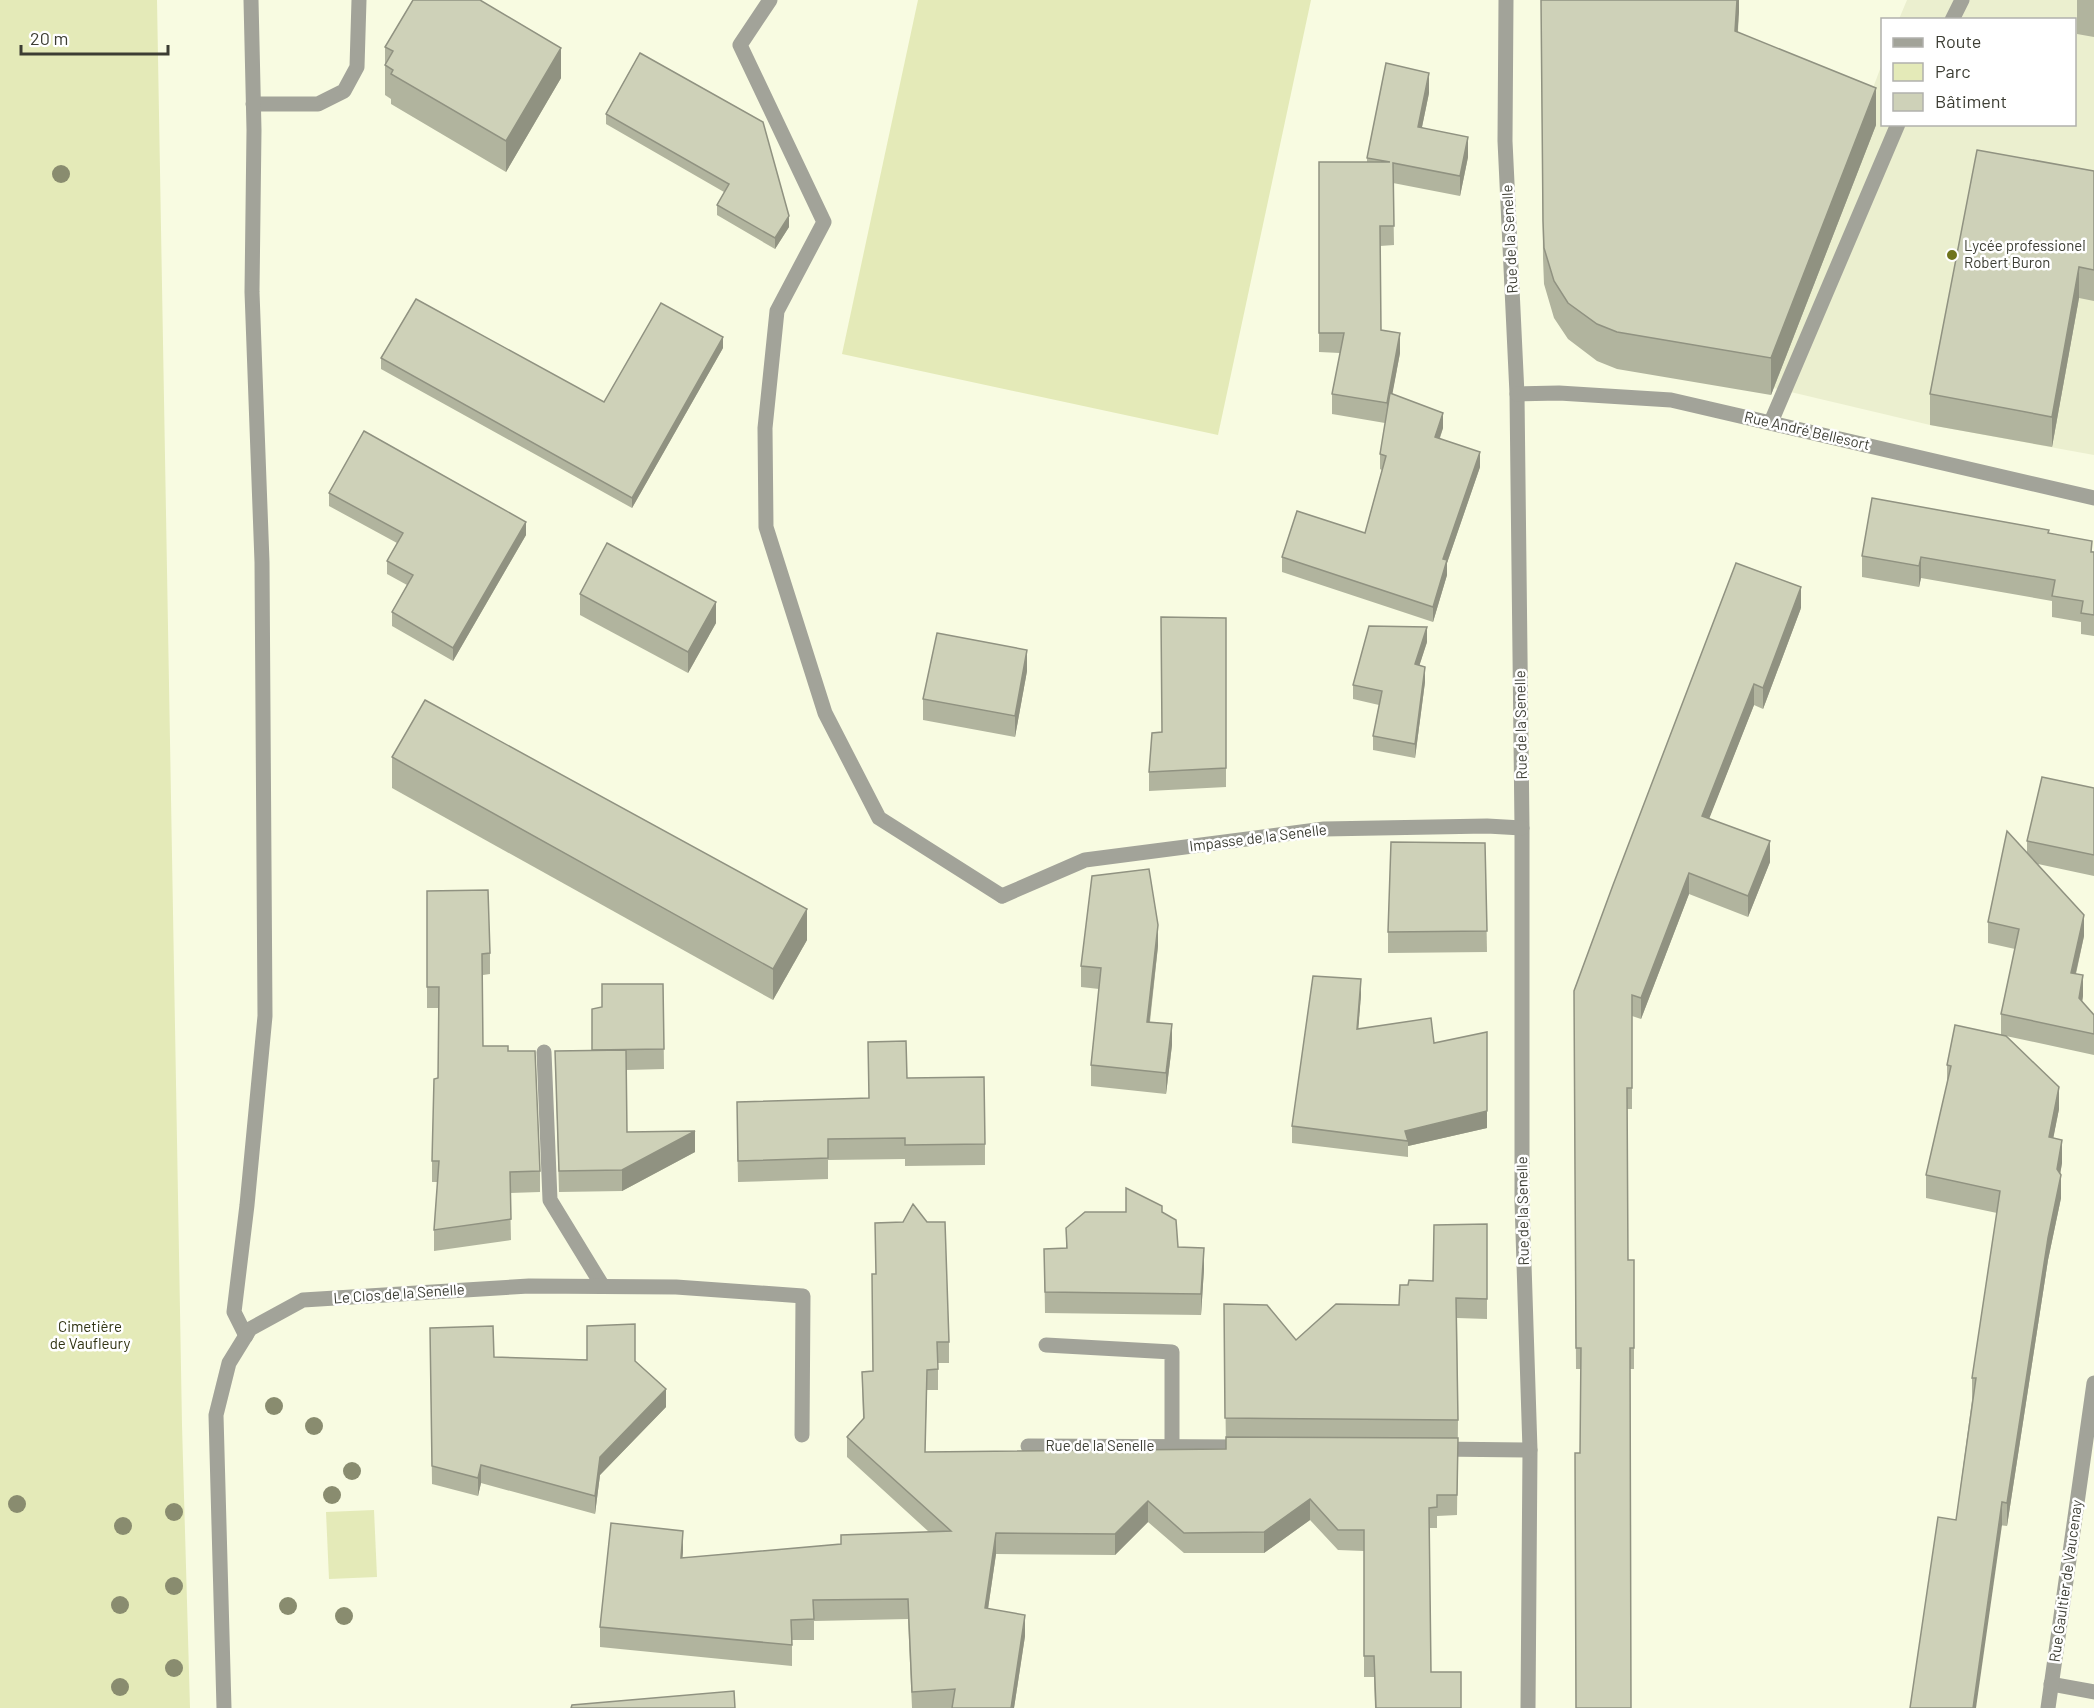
<svg xmlns="http://www.w3.org/2000/svg" width="2094" height="1708" viewBox="0 0 2094 1708" font-family="Barlow,sans-serif">
  <style>
    .built { fill: #ebefcf }
    .green { fill: #e4eab8 }
    .lines { fill: none; stroke-linecap: round; stroke-linejoin: round }
    .service { stroke: #a2a399; stroke-width: 15 }
    .minor { stroke: #a2a399; stroke-width: 15 }
    .tree { fill: #898c6f }
    .wall { fill: #b1b49e }
    .shaded-wall { fill: #909281 }
    .building { fill: #ced1b8; stroke: #909281; stroke-width: 1.5 }
    .poi-dot { fill: #6f741d; stroke: #fff; stroke-width: 2 }
    .labels { text-anchor: middle; stroke-width: 5; stroke-linejoin: round; paint-order: stroke }
    .street-label { font-size: 15px; fill: #3c3d33; stroke: #fff }
    .poi-label { font-size: 15px; fill: #3c3d33; stroke: #fff; text-anchor: start }
    .park-label { font-size: 15px; fill: #2f3211; stroke: #fff }
  </style>
  <rect width="100%" height="100%" fill="#f8fbe1"/>
  <path class="built" d="M1907,0H2094V455L1930,425L1761,385L1882,64V124H2074V20L1899,19Z"/>
  <g class="green">
    <path d="M0,0H157L182,1425L190,1708H0Z"/>
    <path d="M918,0H1311L1218,435L842,354Z"/>
    <path d="M374,1510L377,1577L329,1579L326,1512Z"/>
  </g>
  <g class="lines">
    <g class="service">
      <path d="M770,0L740,45L824,222L777,311L765,428L766,527L825,713L879,818L1002,896"/>
      <path d="M1952,20L1962,0"/>
      <path d="M253,104H318L344,91L357,67L359,0"/>
      <path d="M1771,422L1898,124"/>
      <path d="M246,1336L234,1312L247,1205L265,1016L262,562L252,292L254,130L251,0"/>
    </g>
    <g class="minor">
      <path d="M1506,0L1505,141L1517,394L1522,828V1202L1530,1450L1528,1708"/>
      <path d="M1517,394L1559,393L1671,400L2094,498"/>
      <path d="M1002,896L1085,860L1324,829L1487,826L1522,828"/>
      <path d="M544,1052L550,1200L602,1285"/>
      <path d="M1046,1345L1172,1352V1446"/>
      <path d="M1028,1446L1245,1447"/>
      <path d="M1437,1449L1530,1450"/>
      <path d="M2051,1684L2094,1692"/>
      <path d="M224,1708L216,1415L229,1363L250,1329L303,1300L529,1286L676,1287L803,1296L802,1435"/>
      <path d="M2048,1708L2094,1383"/>
    </g>
  </g>
  <g class="tree">
    <circle cx="61" cy="174" r="9"/>
    <circle cx="274" cy="1406" r="9"/>
    <circle cx="314" cy="1426" r="9"/>
    <circle cx="352" cy="1471" r="9"/>
    <circle cx="332" cy="1495" r="9"/>
    <circle cx="17" cy="1504" r="9"/>
    <circle cx="174" cy="1512" r="9"/>
    <circle cx="123" cy="1526" r="9"/>
    <circle cx="174" cy="1586" r="9"/>
    <circle cx="120" cy="1605" r="9"/>
    <circle cx="288" cy="1606" r="9"/>
    <circle cx="344" cy="1616" r="9"/>
    <circle cx="174" cy="1668" r="9"/>
    <circle cx="120" cy="1687" r="9"/>
  </g>
  <g class="wall">
    <path d="M1541,0H1739L1738,32L1876,125L1771,395L1617,369L1597,361L1568,339L1554,318L1544,284L1543,258Z"/>
    <path d="M2077,0H2094V37L2077,34Z"/>
    <path d="M385,47L561,78L506,172L391,104V99L385,95Z"/>
    <path d="M640,53L789,227L775,249L717,215V205L724,192L606,124V114Z"/>
    <path d="M1429,93L1422,127L1468,157L1460,196L1393,183L1394,245L1380,246L1381,330L1400,353L1392,394L1443,428L1440,438L1480,467L1447,563V575L1433,622L1282,572V557L1365,533L1382,470L1380,469V454L1385,423L1332,414V394L1340,353L1319,352V162H1367V158Z"/>
    <path d="M2094,171V301L2079,298L2052,447L1930,425V394Z"/>
    <path d="M723,348L632,508L381,369V358L604,402Z"/>
    <path d="M329,493L526,535L453,661L392,626V612L407,585L387,574V561L397,543L329,506Z"/>
    <path d="M2049,533L2094,552V636L2081,634V622L2052,617V601L1921,578L1919,587L1862,577V556Z"/>
    <path d="M580,594L716,623L688,673L580,615Z"/>
    <path d="M1801,608L1763,709L1754,705L1709,818L1770,862L1748,917L1689,894L1641,1019L1632,1016V1109H1627L1628,1260H1634V1369H1630L1580,1453L1581,1369H1576L1574,991L1613,885Z"/>
    <path d="M1226,618V787L1149,791V772L1161,732Z"/>
    <path d="M1427,642L1419,666L1425,682L1415,758L1373,750V736L1379,705L1353,699V685Z"/>
    <path d="M1027,671L1015,737L923,720V699Z"/>
    <path d="M392,757L807,940L773,1000L392,788Z"/>
    <path d="M2094,788V876L2038,864L2084,936L2076,974L2083,996L2082,1002L2094,1034V1055L2006,1036L2059,1109L2053,1138L2062,1163L2060,1175L2061,1198L2048,1260L2007,1526L1956,1520L1972,1400V1378L1997,1213L1926,1198V1175L1947,1085V1065L2001,1035V1014L2015,949L1988,943V922L2027,853V841Z"/>
    <path d="M1485,843L1487,952L1388,953V932Z"/>
    <path d="M427,891L490,953V974L483,975V1046L508,1051L540,1171V1192L510,1193L511,1240L434,1251V1230L438,1182H432V1161L438,1078V1008H427Z"/>
    <path d="M1158,946L1150,1022L1172,1045L1166,1094L1091,1086V1065L1099,989L1081,987V966Z"/>
    <path d="M663,984L664,1069L626,1070L627,1132L695,1152L622,1191L559,1192L555,1051H592Z"/>
    <path d="M1361,995L1358,1029L1434,1043L1487,1128L1408,1146V1157L1292,1143V1126Z"/>
    <path d="M907,1078L985,1144V1165L905,1166V1159L828,1160V1179L738,1182L737,1123L868,1098Z"/>
    <path d="M1162,1212L1178,1247L1204,1269L1201,1315L1045,1313L1044,1249L1066,1248V1228Z"/>
    <path d="M1487,1224V1319L1457,1318L1458,1420L1457,1515L1437,1516V1528H1429L1431,1672L1461,1708H1375L1374,1677H1364V1551L1338,1550L1310,1520L1264,1553H1184L1148,1522L1115,1555L996,1554L988,1609L1025,1636L1014,1708H912L908,1619L814,1621V1640H792V1666L600,1647V1627L683,1551L682,1558L841,1544L929,1532L847,1457V1437L863,1419L862,1372L873,1371L876,1274L949,1342V1363H938V1390H927L925,1452L1226,1449L1224,1304L1296,1340L1399,1305L1408,1285L1433,1281Z"/>
    <path d="M430,1328L494,1357L635,1361L666,1407L600,1475L595,1514L481,1483L478,1496L432,1484Z"/>
  </g>
  <g class="shaded-wall">
    <path d="M1737,0H1739V12L1735,68V31Z"/>
    <path d="M561,48V78L506,172V141Z"/>
    <path d="M1429,73V93L1418,146V127Z"/>
    <path d="M1876,88V125L1771,395V358Z"/>
    <path d="M1468,137V157L1460,196V176Z"/>
    <path d="M789,216V227L775,249V238Z"/>
    <path d="M2079,267V298L2052,447V417Z"/>
    <path d="M1400,333V353L1387,423V403Z"/>
    <path d="M723,337V348L632,508V498Z"/>
    <path d="M1443,413V428L1435,451V437Z"/>
    <path d="M1480,452V467L1447,563V575L1433,622V607L1443,559Z"/>
    <path d="M526,522V535L453,661V648Z"/>
    <path d="M1921,557V578L1919,587V566Z"/>
    <path d="M1801,587V608L1763,709V688Z"/>
    <path d="M716,602V623L688,673V652Z"/>
    <path d="M1427,627V642L1415,679V664Z"/>
    <path d="M1027,650V671L1015,737V716Z"/>
    <path d="M1425,667V682L1415,758V744Z"/>
    <path d="M1754,684V705L1702,837V816Z"/>
    <path d="M1770,841V862L1748,917V896Z"/>
    <path d="M1689,873V894L1641,1019V998Z"/>
    <path d="M807,909V940L773,1000V969Z"/>
    <path d="M2084,915V936L2071,994V973Z"/>
    <path d="M1158,925V946L1147,1043V1022Z"/>
    <path d="M2083,975V996L2079,1019V998Z"/>
    <path d="M1361,979V995L1357,1046V1029Z"/>
    <path d="M1172,1024V1045L1166,1094V1073Z"/>
    <path d="M2059,1087V1109L2049,1160V1137Z"/>
    <path d="M1487,1111V1128L1408,1146V1141L1405,1131Z"/>
    <path d="M695,1131V1152L622,1191V1170Z"/>
    <path d="M2062,1140V1163L2057,1191V1169Z"/>
    <path d="M2061,1175V1198L2048,1260L2007,1526V1503L2048,1238Z"/>
    <path d="M1204,1248V1269L1201,1315V1294Z"/>
    <path d="M666,1389V1407L600,1475L595,1514V1496L600,1457Z"/>
    <path d="M481,1465V1483L478,1496V1478Z"/>
    <path d="M1310,1499V1520L1264,1553V1532Z"/>
    <path d="M1148,1501V1522L1115,1555V1534Z"/>
    <path d="M2002,1502V1525L1976,1708H1973Z"/>
    <path d="M683,1531V1551L681,1579V1558Z"/>
    <path d="M996,1533V1554L985,1629V1608Z"/>
    <path d="M1025,1615V1636L1014,1708H1011Z"/>
  </g>
  <g class="building">
    <path d="M413,0H480L561,48L506,141L391,74L393,70L385,65L393,51L385,47Z"/>
    <path d="M1541,0H1737L1735,31L1876,88L1771,358L1617,332L1597,324L1568,303L1554,281L1544,248L1543,221Z"/>
    <path d="M640,53L763,122L789,216L775,238L717,205L729,184L606,114Z"/>
    <path d="M1386,63L1429,73L1418,127L1468,137L1460,176L1393,163L1394,226H1380L1381,330L1400,333L1387,403L1332,394L1344,333H1319V162H1390L1367,158Z"/>
    <path d="M1977,150L2094,171V270L2079,267L2052,417L1930,394Z"/>
    <path d="M416,299L604,402L661,303L723,337L632,498L381,358Z"/>
    <path d="M1390,393L1443,413L1435,437L1480,452L1443,559L1447,560L1433,607L1282,557L1297,511L1365,533L1386,456L1380,454Z"/>
    <path d="M364,431L526,522L453,648L392,612L413,575L387,561L403,533L329,493Z"/>
    <path d="M1872,498L2049,530L2048,533L2092,541L2091,552H2094V615L2081,613L2083,601L2052,596L2055,580L1921,557L1919,566L1862,556Z"/>
    <path d="M607,543L716,602L688,652L580,594Z"/>
    <path d="M1736,563L1801,587L1763,688L1754,684L1702,816L1770,841L1748,896L1689,873L1641,998L1632,995V1088H1627L1628,1260H1634V1348H1630L1631,1708H1576L1575,1453H1580L1581,1348H1576L1574,991L1613,885Z"/>
    <path d="M1161,617L1226,618V768L1149,772L1152,733L1162,732Z"/>
    <path d="M1369,626L1427,627L1415,664L1425,667L1415,744L1373,736L1382,691L1353,685Z"/>
    <path d="M937,633L1027,650L1015,716L923,699Z"/>
    <path d="M425,700L807,909L773,969L392,757Z"/>
    <path d="M2042,777L2094,788V855L2027,841Z"/>
    <path d="M2007,831L2084,915L2071,973L2083,975L2079,998L2094,1015V1034L2001,1014L2019,929L1988,922Z"/>
    <path d="M1391,842L1485,843L1487,931L1388,932Z"/>
    <path d="M1149,869L1158,925L1147,1022L1172,1024L1166,1073L1091,1065L1101,968L1081,966L1092,876Z"/>
    <path d="M488,890L490,953L482,954L483,1046H508V1051H535L540,1171L510,1172L511,1219L434,1230L439,1161H432L434,1079L438,1078L439,987H427V891Z"/>
    <path d="M1313,976L1361,979L1357,1029L1431,1018L1434,1043L1487,1032V1111L1405,1131L1408,1141L1292,1126Z"/>
    <path d="M602,984H663L664,1049L592,1050V1009L602,1007Z"/>
    <path d="M1955,1025L2006,1036L2059,1087L2049,1137L2062,1140L2057,1169L2061,1175L2048,1238L2007,1503L2002,1502L1973,1708H1910L1938,1517L1956,1520L1976,1378H1972L2000,1191L1926,1175L1951,1066L1947,1065Z"/>
    <path d="M906,1041L907,1078L984,1077L985,1144L905,1145V1138L828,1139V1158L738,1161L737,1102L869,1098L868,1042Z"/>
    <path d="M626,1050L627,1132L695,1131L622,1170L559,1171L555,1051Z"/>
    <path d="M1126,1188L1162,1206V1212L1176,1220L1178,1247L1204,1248L1201,1294L1045,1292L1044,1249L1067,1248L1066,1228L1085,1212H1126Z"/>
    <path d="M913,1204L927,1222H945L949,1342H937L938,1369L927,1370L925,1452L1226,1449V1437L1458,1438L1457,1495H1437V1507L1429,1508L1431,1672H1461V1708H1376L1374,1656H1364V1530H1338L1310,1499L1264,1532L1184,1533L1148,1501L1115,1534L996,1533L985,1608L1025,1615L1011,1708H952L955,1689L912,1692L908,1599L813,1600L814,1619L791,1620L792,1645L600,1627L611,1523L683,1531L681,1558L841,1544V1535L951,1531L847,1437L864,1418L862,1372L873,1371L872,1274H876L875,1223L903,1222Z"/>
    <path d="M1487,1224V1299L1456,1298L1458,1420L1225,1418L1224,1304L1267,1305L1296,1340L1336,1304L1399,1305L1400,1285H1408L1409,1280L1433,1281L1434,1225Z"/>
    <path d="M635,1324V1361L666,1389L600,1457L595,1496L481,1465L478,1478L432,1466L430,1328L493,1326L494,1357L587,1360V1326Z"/>
    <path d="M734,1691L735,1708H571L572,1705Z"/>
  </g>
  <circle class="poi-dot" cx="1952" cy="255" r="6"/>
  <g class="labels">
    <g class="street-label">
      <text transform="translate(1510 239) rotate(-93)" y="5">Rue de la Senelle</text>
      <text transform="translate(1807 431) rotate(13)" y="5">Rue André Bellesort</text>
      <text transform="translate(1521 725) rotate(-91)" y="5">Rue de la Senelle</text>
      <text transform="translate(1258 838) rotate(-7)" y="5">Impasse de la Senelle</text>
      <text transform="translate(1523 1211) rotate(-91)" y="5">Rue de la Senelle</text>
      <text transform="translate(399 1294) rotate(-4)" y="5">Le Clos de la Senelle</text>
      <text x="1100" y="1451">Rue de la Senelle</text>
      <text transform="translate(2066 1581) rotate(-82)" y="5">Rue Gaultier de Vaucenay</text>
    </g>
    <g class="poi-label">
      <text x="1964" y="251">Lycée professionel<tspan x="1964" dy="17">Robert Buron</tspan></text>
    </g>
    <g class="park-label">
      <text x="90" y="1332">Cimetière<tspan x="90" dy="17">de Vaufleury</tspan></text>
    </g>
  </g>
  <rect x="1881" y="18" width="195" height="108" fill="#ffffff" stroke="#b1b1ad" stroke-width="1.5"/>
  <rect x="1893" y="38" width="30" height="9" fill="#a2a399" stroke="#b1b1ad" stroke-width="1.5"/>
  <text x="1935" y="48" font-size="18" fill="#3c3d33">Route</text>
  <rect x="1893" y="63" width="30" height="18" fill="#e4eab8" stroke="#b1b1ad" stroke-width="1.5"/>
  <text x="1935" y="78" font-size="18" fill="#3c3d33">Parc</text>
  <rect x="1893" y="93" width="30" height="18" fill="#ced1b8" stroke="#b1b1ad" stroke-width="1.5"/>
  <text x="1935" y="108" font-size="18" fill="#3c3d33">Bâtiment</text>
  <path d="M21 45v9h147v-9" fill="none" stroke="#3c3d33" stroke-width="3"/>
  <text x="30" y="45" font-size="18" fill="#3c3d33" stroke="#ffffff" stroke-width="4.5" paint-order="stroke">20 m</text>
</svg>
